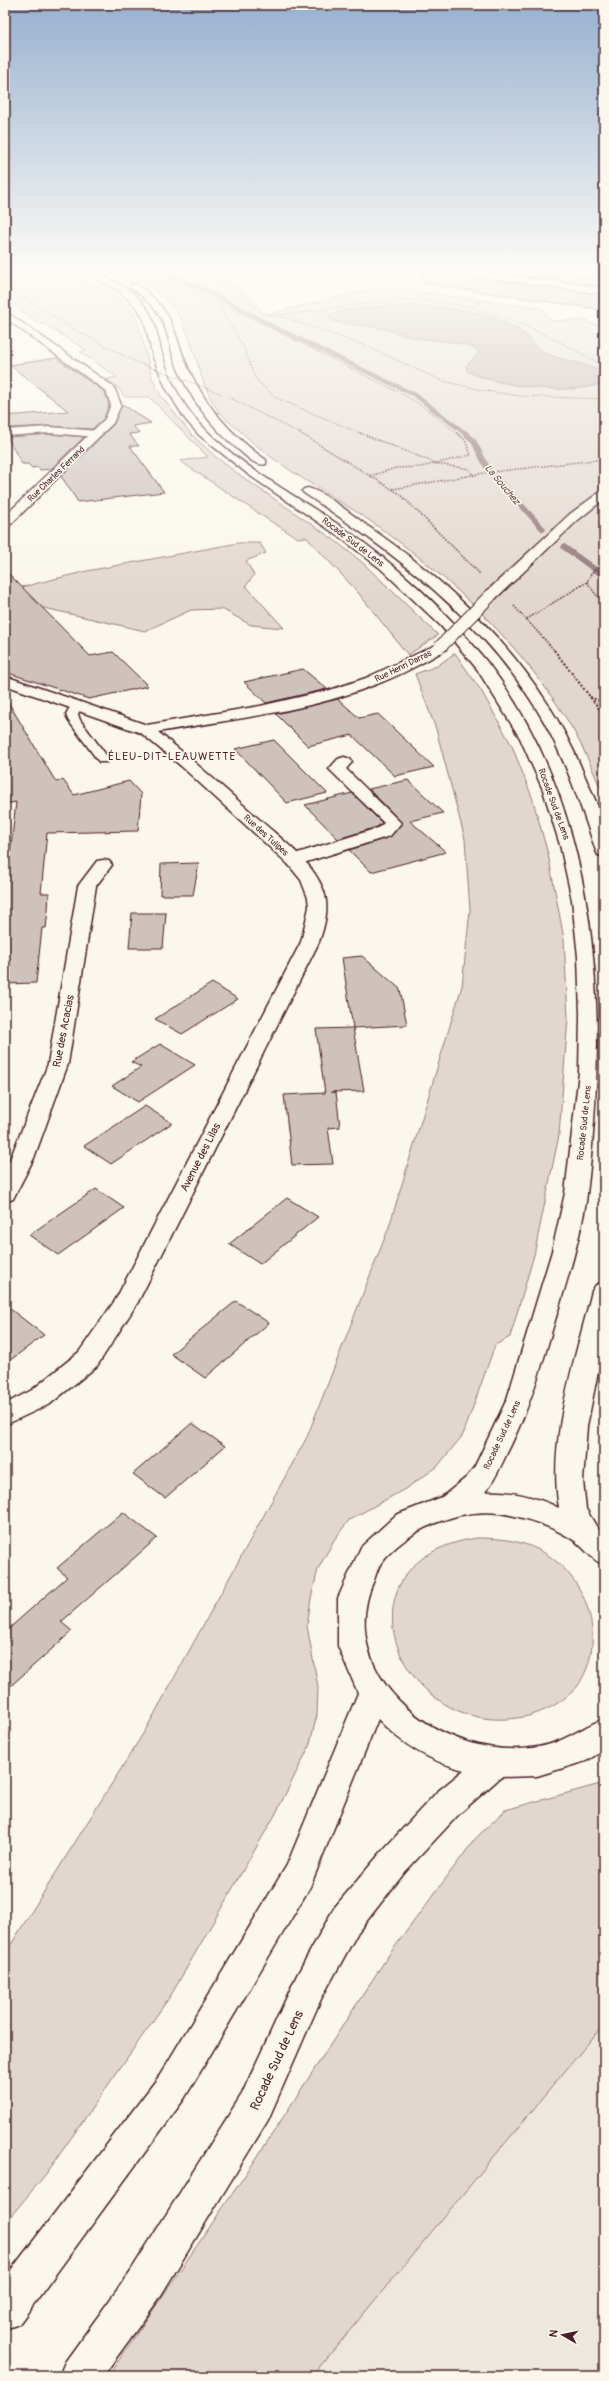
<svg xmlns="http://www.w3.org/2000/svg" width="609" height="2381" viewBox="0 0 609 2381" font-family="Pangolin,sans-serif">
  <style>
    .built { fill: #eee7de }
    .green { fill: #e2d7d0; stroke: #967b7e }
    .water { fill: #bfadaa; stroke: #907477 }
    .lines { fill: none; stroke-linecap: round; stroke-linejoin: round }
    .stream-far1 { stroke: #907477; stroke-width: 4.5 }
    .stream { stroke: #907477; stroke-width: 5.5 }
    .building { fill: #cfc2bc; stroke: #4a1f2b }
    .lane-casing { stroke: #4a1f2b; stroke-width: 3 }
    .street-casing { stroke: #4a1f2b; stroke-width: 3 }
    .secondary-casing { stroke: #4a1f2b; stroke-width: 3 }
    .highway-casing { stroke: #4a1f2b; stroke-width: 3 }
    .path-far2 { stroke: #4a1f2b; stroke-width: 1; stroke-dasharray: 1.5 1.5; stroke-linecap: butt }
    .path-far1 { stroke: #4a1f2b; stroke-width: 1.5; stroke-dasharray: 1.5 1.5; stroke-linecap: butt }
    .path { stroke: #4a1f2b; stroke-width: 2; stroke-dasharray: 2 2; stroke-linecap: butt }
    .lane { fill: #fbf7ec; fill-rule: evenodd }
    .street { fill: #fbf7ec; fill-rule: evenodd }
    .secondary { fill: #fbf7ec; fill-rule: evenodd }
    .highway { fill: #fbf7ec; fill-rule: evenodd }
    .secondary-bridge-casing { stroke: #4a1f2b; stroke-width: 14; stroke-linecap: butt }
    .path-bridge { stroke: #4a1f2b; stroke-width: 1; stroke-dasharray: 1.5 1.5; stroke-linecap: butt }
    .secondary-bridge { stroke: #fbf7ec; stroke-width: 12 }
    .labels { text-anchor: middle; stroke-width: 3.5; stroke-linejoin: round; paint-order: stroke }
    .far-street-label { font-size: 9px; fill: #4a1f2b; stroke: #fbf7ec }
    .far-water-label { font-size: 10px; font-style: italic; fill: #6d4a51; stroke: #fbf7ec }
    .far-quarter-label { font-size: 11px; letter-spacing: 1px; fill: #4a1f2b; stroke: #fbf7ec }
    .street-label { font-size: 11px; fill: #4a1f2b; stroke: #fbf7ec }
    .near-street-label { font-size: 13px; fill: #4a1f2b; stroke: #fbf7ec }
  </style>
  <rect width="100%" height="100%" fill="#fbf7ec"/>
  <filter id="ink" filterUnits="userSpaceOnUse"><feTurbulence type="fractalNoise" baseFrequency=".025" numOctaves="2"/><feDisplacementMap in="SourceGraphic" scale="8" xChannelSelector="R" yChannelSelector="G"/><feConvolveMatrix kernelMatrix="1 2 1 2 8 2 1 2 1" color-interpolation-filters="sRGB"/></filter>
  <g filter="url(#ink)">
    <path class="built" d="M604,1804V2376H265Z"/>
    <g class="green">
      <path d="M5,267H69L75,270L73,273L92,285L105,286L128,306L137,319L152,377L161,396L191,434L216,457L241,476L333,539L363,563L438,635L408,655L356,590L306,537L298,538L270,521L180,461L208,457L149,397H125L118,388L106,379L117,377L80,352L86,350L46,325L39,323L5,300Z"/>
      <path d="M117,267H217L216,272L247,295L263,312L268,314L381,287L542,308L551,321L588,320V323L604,326V797C595,775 586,753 575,733C527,650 451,577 373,523C328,492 278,468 239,430C232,425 225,419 220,413C196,382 197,341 176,311C162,291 137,279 117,267Z"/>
      <path d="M238,543H260L266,553L246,561L254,575L246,586L284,628L251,625L222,609L191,610L145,631L31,605L18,588L87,571Z"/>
      <path d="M455,653L482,692L512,746L532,797L548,854L564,939L568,1018L559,1135L534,1255L510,1337L495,1345L463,1435L437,1467L405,1489L349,1520L334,1540L318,1569L311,1598L307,1626L318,1687L317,1715L309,1747L275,1815L171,1995L46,2174L5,2223V1954L146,1729L307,1437L389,1227L462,986L470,910L465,839L436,729L415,674L437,666Z"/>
      <path d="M477,1538C498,1538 520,1540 539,1550C588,1575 609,1641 577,1687C564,1701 547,1711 528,1716C400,1746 325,1560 477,1538Z"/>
      <path d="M604,1783V2024L312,2376H108L254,2162L388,1956L475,1839L505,1810Z"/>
    </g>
    <path class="water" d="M403,306C442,306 495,310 526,335C533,340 536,348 544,352C563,362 585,362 604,373V382C576,397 494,386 467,371L466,366L478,354V350C457,340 434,341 412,337C401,335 390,330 379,328C367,325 334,326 328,317C339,306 387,307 403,306Z"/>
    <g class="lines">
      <path class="stream-far1" d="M151,267L215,295L274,327L415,395L466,434"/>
      <g class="stream">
        <path d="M465,433L473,440L488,469L543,529"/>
        <path d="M564,547L604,576"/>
      </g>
    </g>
    <g class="building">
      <path d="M423,267L429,271L604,295V310L422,283Z"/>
      <path d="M454,267H543L604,282V286Z"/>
      <path d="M56,358L105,392L109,405L104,418L92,429L50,426L6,428L5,416L68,411L10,365Z"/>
      <path d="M122,404L151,423L133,426L139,433L129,434L139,446H130L164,492L78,502L61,476L114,424Z"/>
      <path d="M50,434L84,437L51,469L40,470L38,467L32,468L28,464H22L7,437Z"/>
      <path d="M5,570L90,656L113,652L148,686L89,699L5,672Z"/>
      <path d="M303,669L327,689L266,703L244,682Z"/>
      <path d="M5,697L56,782L63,780L74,795L129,781L141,794L138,831L47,833L41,893H49L48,910L46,928H42L36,983L5,984V898L16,802L5,804Z"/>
      <path d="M338,699L359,718L378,714L434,767L395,776L352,735L308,746L276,714Z"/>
      <path d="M274,740L327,793L287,803L235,749Z"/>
      <path d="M408,780L443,813L410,821L446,852L371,872L349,850L390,837L402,823L369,789Z"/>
      <path d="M352,793L382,823L377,827L338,839L305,805Z"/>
      <path d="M199,863L193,895H160L161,864Z"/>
      <path d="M132,913H166L163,948H129Z"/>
      <path d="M362,956L400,989L407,1025L353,1028L342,958Z"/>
      <path d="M212,983L238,999L182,1034L155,1019Z"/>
      <path d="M353,1028L364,1091L331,1092H336L340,1127L328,1128L333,1164L292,1165L284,1095L325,1093L316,1029Z"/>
      <path d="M160,1044L195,1065L138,1102L112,1086L141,1067L131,1062Z"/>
      <path d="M145,1106L172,1123L111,1164L84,1146Z"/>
      <path d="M96,1189L124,1208L58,1255L29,1235Z"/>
      <path d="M287,1198L318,1217L260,1264L229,1244Z"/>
      <path d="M236,1301L269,1323L205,1378L171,1354Z"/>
      <path d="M5,1305L44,1335L5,1364Z"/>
      <path d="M192,1423L225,1446L165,1498L133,1474Z"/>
      <path d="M123,1512L157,1538L61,1622L72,1631L5,1691V1632L67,1577L57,1568Z"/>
    </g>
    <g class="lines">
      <defs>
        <path id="lane" d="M77,701L83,704L78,714L80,720L109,759L107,762H99L68,720L66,714L73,702Z"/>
        <g id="street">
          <path d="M50,427L97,431L102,434L97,437L50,433L5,436V430Z"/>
          <path d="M344,757L350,759L352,762L346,769L401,823L390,836L300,864H288L285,860L288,856L378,828L384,823L329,769L338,759Z"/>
          <path d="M103,860L109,861L112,865L96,886L68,1064L34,1158L13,1199L5,1202V1172L48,1064L78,886L97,861Z"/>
        </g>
        <g id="secondary">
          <path d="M425,267H445L604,288V294L429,270Z"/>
          <path d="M5,311L114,387L121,405L113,423L9,526L5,527V516L105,419L111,405L106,391L5,318Z"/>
          <path d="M604,489V499L578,520L495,599H485L483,596L485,593L570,514Z"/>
          <path d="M440,643L447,647L445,650C423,663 401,675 377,684C308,712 231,719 158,732C193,760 226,790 260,820C282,840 311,860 323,889C330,906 325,925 319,942L138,1302L97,1366L50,1404L5,1425V1404L32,1390L79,1352L116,1299L301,942L309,907L308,898L301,880L288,864L181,766L141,733L5,685V676L147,725L260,706L330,690L366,678Z"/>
        </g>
        <g id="highway">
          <path d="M77,267C89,266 99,273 110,279C123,286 136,294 145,306C156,320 157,337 162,354C169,379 182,405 200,424C240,467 295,495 342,527C397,565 446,610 487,662C604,814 609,1020 586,1202C578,1248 563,1293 550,1337C539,1376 528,1410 510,1447C502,1462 497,1478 485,1492C508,1490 538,1497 559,1508C547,1439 576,1357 592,1291L596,1285L604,1282V1342L587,1426L583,1481L586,1509L596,1526L604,1535V1565C591,1560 586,1549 575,1541C552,1526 526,1517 499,1513C476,1510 451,1516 431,1525C415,1531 392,1548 381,1563C378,1567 376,1575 374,1580C331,1678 446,1764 538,1747C564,1743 580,1728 604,1719V1750L586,1761L537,1776L501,1777L459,1814L405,1872L358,1932L321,1999L268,2120L158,2300L103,2376H59L65,2362L130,2272L242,2094L297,1975L334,1908L383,1850L437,1792L464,1770C430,1761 402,1745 378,1719L310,1887L184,2099L19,2324L5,2329V2278L160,2075L287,1865L358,1693L338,1646V1598L361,1547L396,1515L442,1497L467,1477L475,1466L507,1399L552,1251L565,1193L579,1072L580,1014L578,957L572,900L560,845L543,790L520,738L477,669L441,626L380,568L337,535L249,475L199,435L185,419L166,388L153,357L144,320L138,309L119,291Z"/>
          <path d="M131,284H137C180,317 171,334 192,376C209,411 235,438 266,460V464C256,467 247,457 240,451C211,427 188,396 175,361C170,347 168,331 161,318C154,305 142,296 131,288Z"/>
          <path d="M308,488C324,492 354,516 369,527C459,589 541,669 583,772C590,789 600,808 604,826C606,835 604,847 604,856L598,855L596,851C581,806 566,761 543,720C487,622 396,554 304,493L302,491L304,489Z"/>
        </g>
      </defs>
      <use href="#lane" class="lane-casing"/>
      <use href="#street" class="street-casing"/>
      <use href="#secondary" class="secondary-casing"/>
      <use href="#highway" class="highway-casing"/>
      <g class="path-far2">
        <path d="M205,267L209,274L238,292L263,315L280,316L366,346L440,380L485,391L520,396L604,399"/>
        <path d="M159,276L216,301L244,348L255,378L274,397L362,434"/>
        <path d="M5,285L68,326L134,361"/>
        <path d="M217,301L406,396L431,412L458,434"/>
        <path d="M472,306L487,298"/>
        <path d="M279,315C319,312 359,303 399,301C475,297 540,330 604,366"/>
        <path d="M228,397L301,434"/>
      </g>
      <g class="path-far1">
        <path d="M300,433L400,494L480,574"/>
        <path d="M360,433L438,464L469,469L474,476"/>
        <path d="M370,476L396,468L421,467L471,455L465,440L457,433"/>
        <path d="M393,489L484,473L604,459"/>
        <path d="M587,582L597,596L604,600"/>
        <path d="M514,606L555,651"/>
        <path d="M527,619L587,582L591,574L604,560"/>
      </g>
      <g class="path">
        <path d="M554,650L604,715"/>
        <path d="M590,697L604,703"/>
      </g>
      <use href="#lane" class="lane"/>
      <use href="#street" class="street"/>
      <use href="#secondary" class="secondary"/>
      <use href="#highway" class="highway"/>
      <defs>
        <path id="secondary-bridge" d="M440,647L490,596"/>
      </defs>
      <use href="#secondary-bridge" class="secondary-bridge-casing"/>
      <path class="path-bridge" d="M134,361L222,394"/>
      <use href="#secondary-bridge" class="secondary-bridge"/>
    </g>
  </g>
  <linearGradient id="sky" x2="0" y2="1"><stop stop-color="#97b1cf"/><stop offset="0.45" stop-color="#fdfbf6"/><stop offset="1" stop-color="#fdfbf6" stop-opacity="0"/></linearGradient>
  <rect width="609" height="600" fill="url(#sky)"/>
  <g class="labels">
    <g class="far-street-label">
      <text transform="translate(56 474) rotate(-44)" y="3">Rue Charles Ferrand</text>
      <text transform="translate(353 542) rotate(37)" y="3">Rocade Sud de Lens</text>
      <text transform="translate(403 666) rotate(-26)" y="3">Rue Henri Darras</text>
      <text transform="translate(554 804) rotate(70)" y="3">Rocade Sud de Lens</text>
      <text transform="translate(266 835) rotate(42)" y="3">Rue des Tulipes</text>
      <text transform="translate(584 1123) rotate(-84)" y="3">Rocade Sud de Lens</text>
      <text transform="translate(502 1435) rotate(-65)" y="3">Rocade Sud de Lens</text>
    </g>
    <g class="far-water-label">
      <text transform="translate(503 484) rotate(50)" y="4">La Souchez</text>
    </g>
    <g class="far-quarter-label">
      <text x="172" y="760">ÉLEU-DIT-LEAUWETTE</text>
    </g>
    <g class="street-label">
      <text transform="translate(63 1031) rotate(-79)" y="4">Rue des Acacias</text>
      <text transform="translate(200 1157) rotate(-63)" y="4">Avenue des Lilas</text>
    </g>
    <g class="near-street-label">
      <text transform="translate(276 2060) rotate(-65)" y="5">Rocade Sud de Lens</text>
    </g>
  </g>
  <rect width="609" height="2381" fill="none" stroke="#fbf7ec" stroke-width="20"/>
  <rect x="10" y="10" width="589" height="2361" fill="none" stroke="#4a1f2b" stroke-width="1.5" filter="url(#ink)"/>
  <g transform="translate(563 2335) rotate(279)" stroke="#fbf7ec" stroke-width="3" paint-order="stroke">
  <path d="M0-3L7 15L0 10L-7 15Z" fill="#4a1f2b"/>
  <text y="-6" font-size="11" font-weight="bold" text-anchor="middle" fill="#4a1f2b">N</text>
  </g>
</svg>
